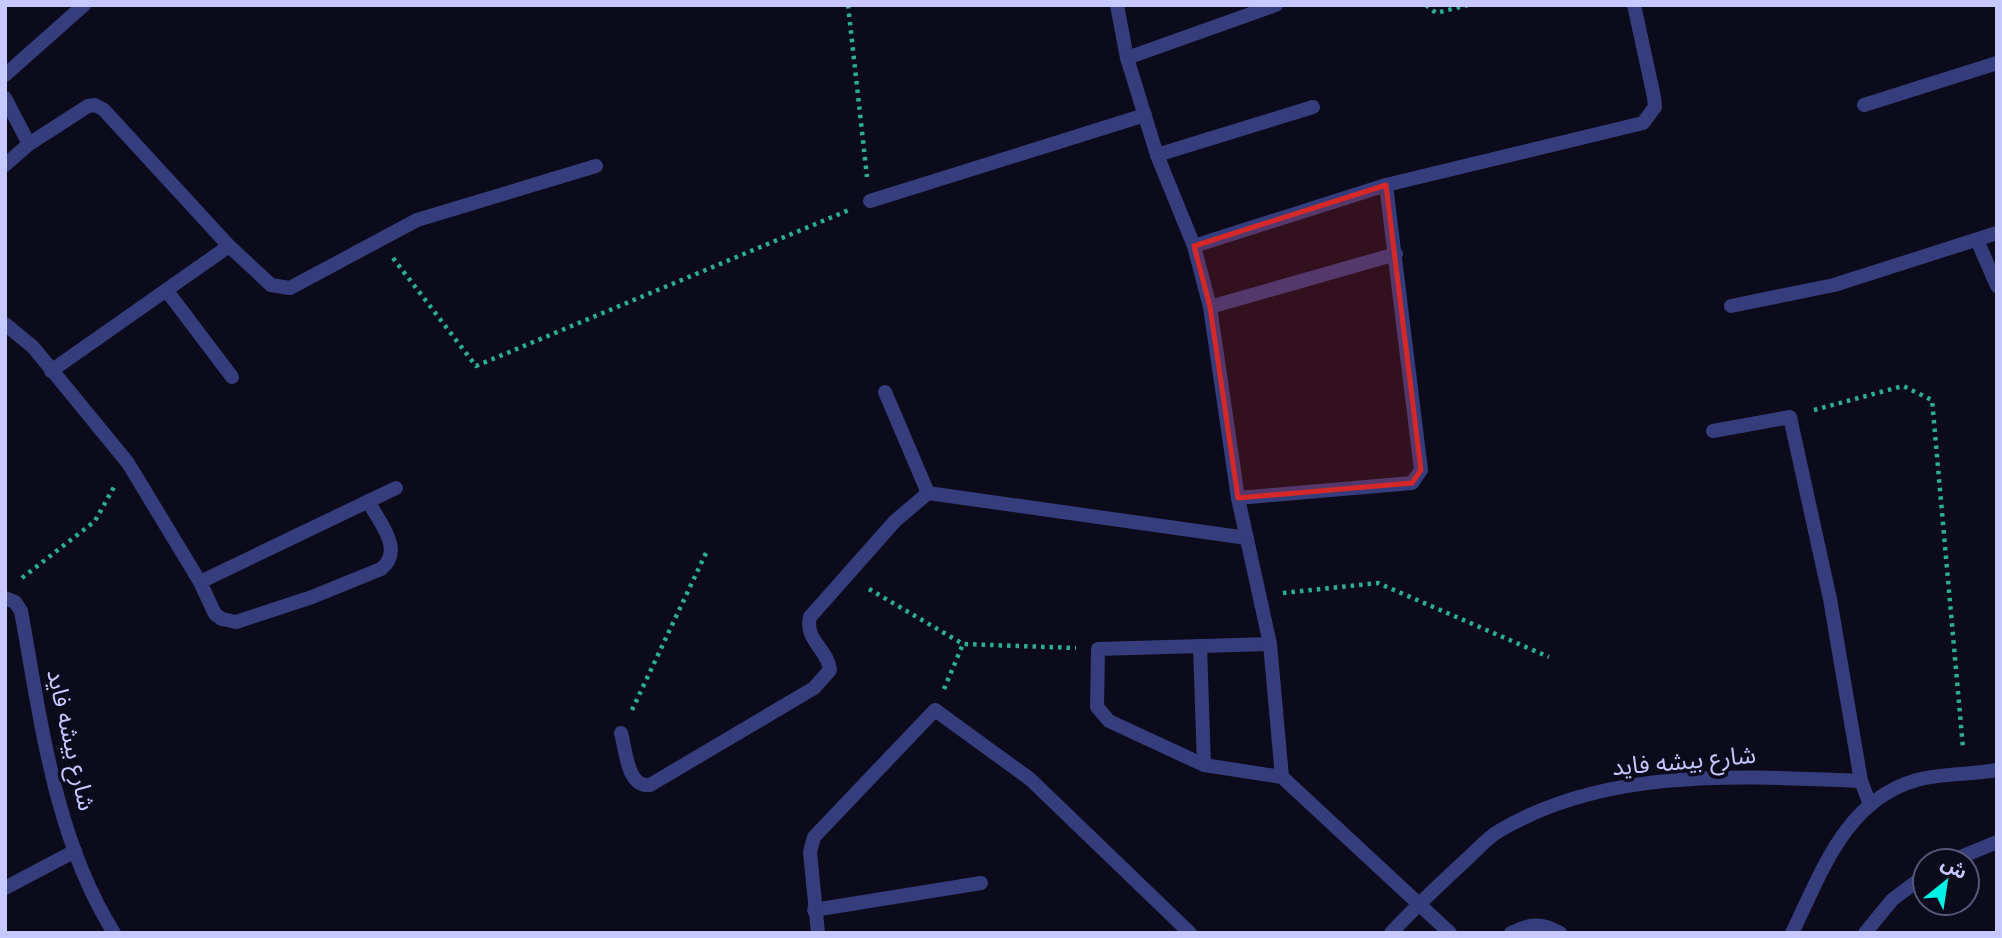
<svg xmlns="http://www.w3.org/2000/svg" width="2002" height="938" viewBox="0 0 2002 938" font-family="'Open Sans','Noto Sans Arabic',sans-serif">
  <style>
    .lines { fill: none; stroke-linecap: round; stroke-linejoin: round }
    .path { stroke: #2bae93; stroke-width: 4.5; stroke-dasharray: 3.5 5; stroke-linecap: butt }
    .minor { stroke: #353d7c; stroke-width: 14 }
    .marked { fill: #d62828; fill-opacity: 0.2; stroke: #d62828; stroke-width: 5; stroke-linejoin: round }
    .labels { text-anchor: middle; stroke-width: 7; stroke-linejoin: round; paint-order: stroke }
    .street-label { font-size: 24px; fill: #c6c8ff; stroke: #0b0b1c }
  </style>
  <rect width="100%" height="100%" fill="#0b0b1c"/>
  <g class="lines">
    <g class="path">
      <path d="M848,5L867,177"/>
      <path d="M1426,5L1436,13L1468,5"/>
      <path d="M393,258L476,366L849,210"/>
      <path d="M1814,410L1903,386L1932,400L1963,748"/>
      <path d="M22,578L95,521L114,487"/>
      <path d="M869,589L963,644L1076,648"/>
      <path d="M1283,593L1378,583L1549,657"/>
      <path d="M944,689L963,644"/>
      <path d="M632,710L706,553"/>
    </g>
    <g class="minor">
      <path d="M1117,5L1127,58L1157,155L1313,107"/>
      <path d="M1127,58L1276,5"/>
      <path d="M5,75L84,5"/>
      <path d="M5,98L29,144"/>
      <path d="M1864,105L1997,63"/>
      <path d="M1157,155L1194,246L1210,307"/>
      <path d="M5,165L29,144L88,106L95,105L104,110L229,246L271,285L290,288L417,220L596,166"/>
      <path d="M870,201L1145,115"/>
      <path d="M1977,240L1997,286"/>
      <path d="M1194,246L1386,185L1643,123L1655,107L1654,97L1634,5"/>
      <path d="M167,291L232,377"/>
      <path d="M1731,306L1834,285L1997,233"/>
      <path d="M5,324L33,347L128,463L200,582L215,614L222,619L236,622L312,597L381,569C405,550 379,522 368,501"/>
      <path d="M51,371L229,246"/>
      <path d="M885,392L928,493"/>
      <path d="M1713,431L1790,417L1830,599L1861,781L1869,802"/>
      <path d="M1238,498L1412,483L1421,470L1386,185"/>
      <path d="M200,582L396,488"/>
      <path d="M5,598L15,602L21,611C41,720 54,837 114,933"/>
      <path d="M1270,644L1098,649L1097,707L1109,721L1204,765L1282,777L1450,933"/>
      <path d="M1200,646L1204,765"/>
      <path d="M621,733C626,750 627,788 650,785L814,688L830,670C828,649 804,640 810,617L895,521L928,493L1247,538"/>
      <path d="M1282,777L1270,644L1238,498L1210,307L1396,254"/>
      <path d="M1951,861L1997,842"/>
      <path d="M5,888L75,851"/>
      <path d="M814,910L981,883"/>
      <path d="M818,933L810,852L814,837L935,710L1030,779L1190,933"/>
      <path d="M1391,933C1415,907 1441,883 1467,859C1477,850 1487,838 1499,831C1606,767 1741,776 1861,781"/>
      <path d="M1511,933C1529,924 1542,922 1560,933"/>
      <path d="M1792,933C1822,872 1845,800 1917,780C1942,773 1970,775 1997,770"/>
      <path d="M1865,933L1892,900L1925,875"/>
    </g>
  </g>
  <path class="marked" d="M1386,185L1421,470L1412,483L1238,498L1210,307L1194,246Z"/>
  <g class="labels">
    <g class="street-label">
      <text transform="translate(71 740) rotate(77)" y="8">شارع بيشه فايد</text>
      <text transform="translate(1684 761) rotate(-5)" y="8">شارع بيشه فايد</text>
    </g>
  </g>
  <rect width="2002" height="938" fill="none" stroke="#c6c8ff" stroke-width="14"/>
  <g transform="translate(1946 882) rotate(30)"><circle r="33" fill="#0b0b1c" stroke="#565777" stroke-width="2"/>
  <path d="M0-5L12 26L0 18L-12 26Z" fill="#00f1e5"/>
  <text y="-10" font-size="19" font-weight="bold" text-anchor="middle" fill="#c6c8ff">ش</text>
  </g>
</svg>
